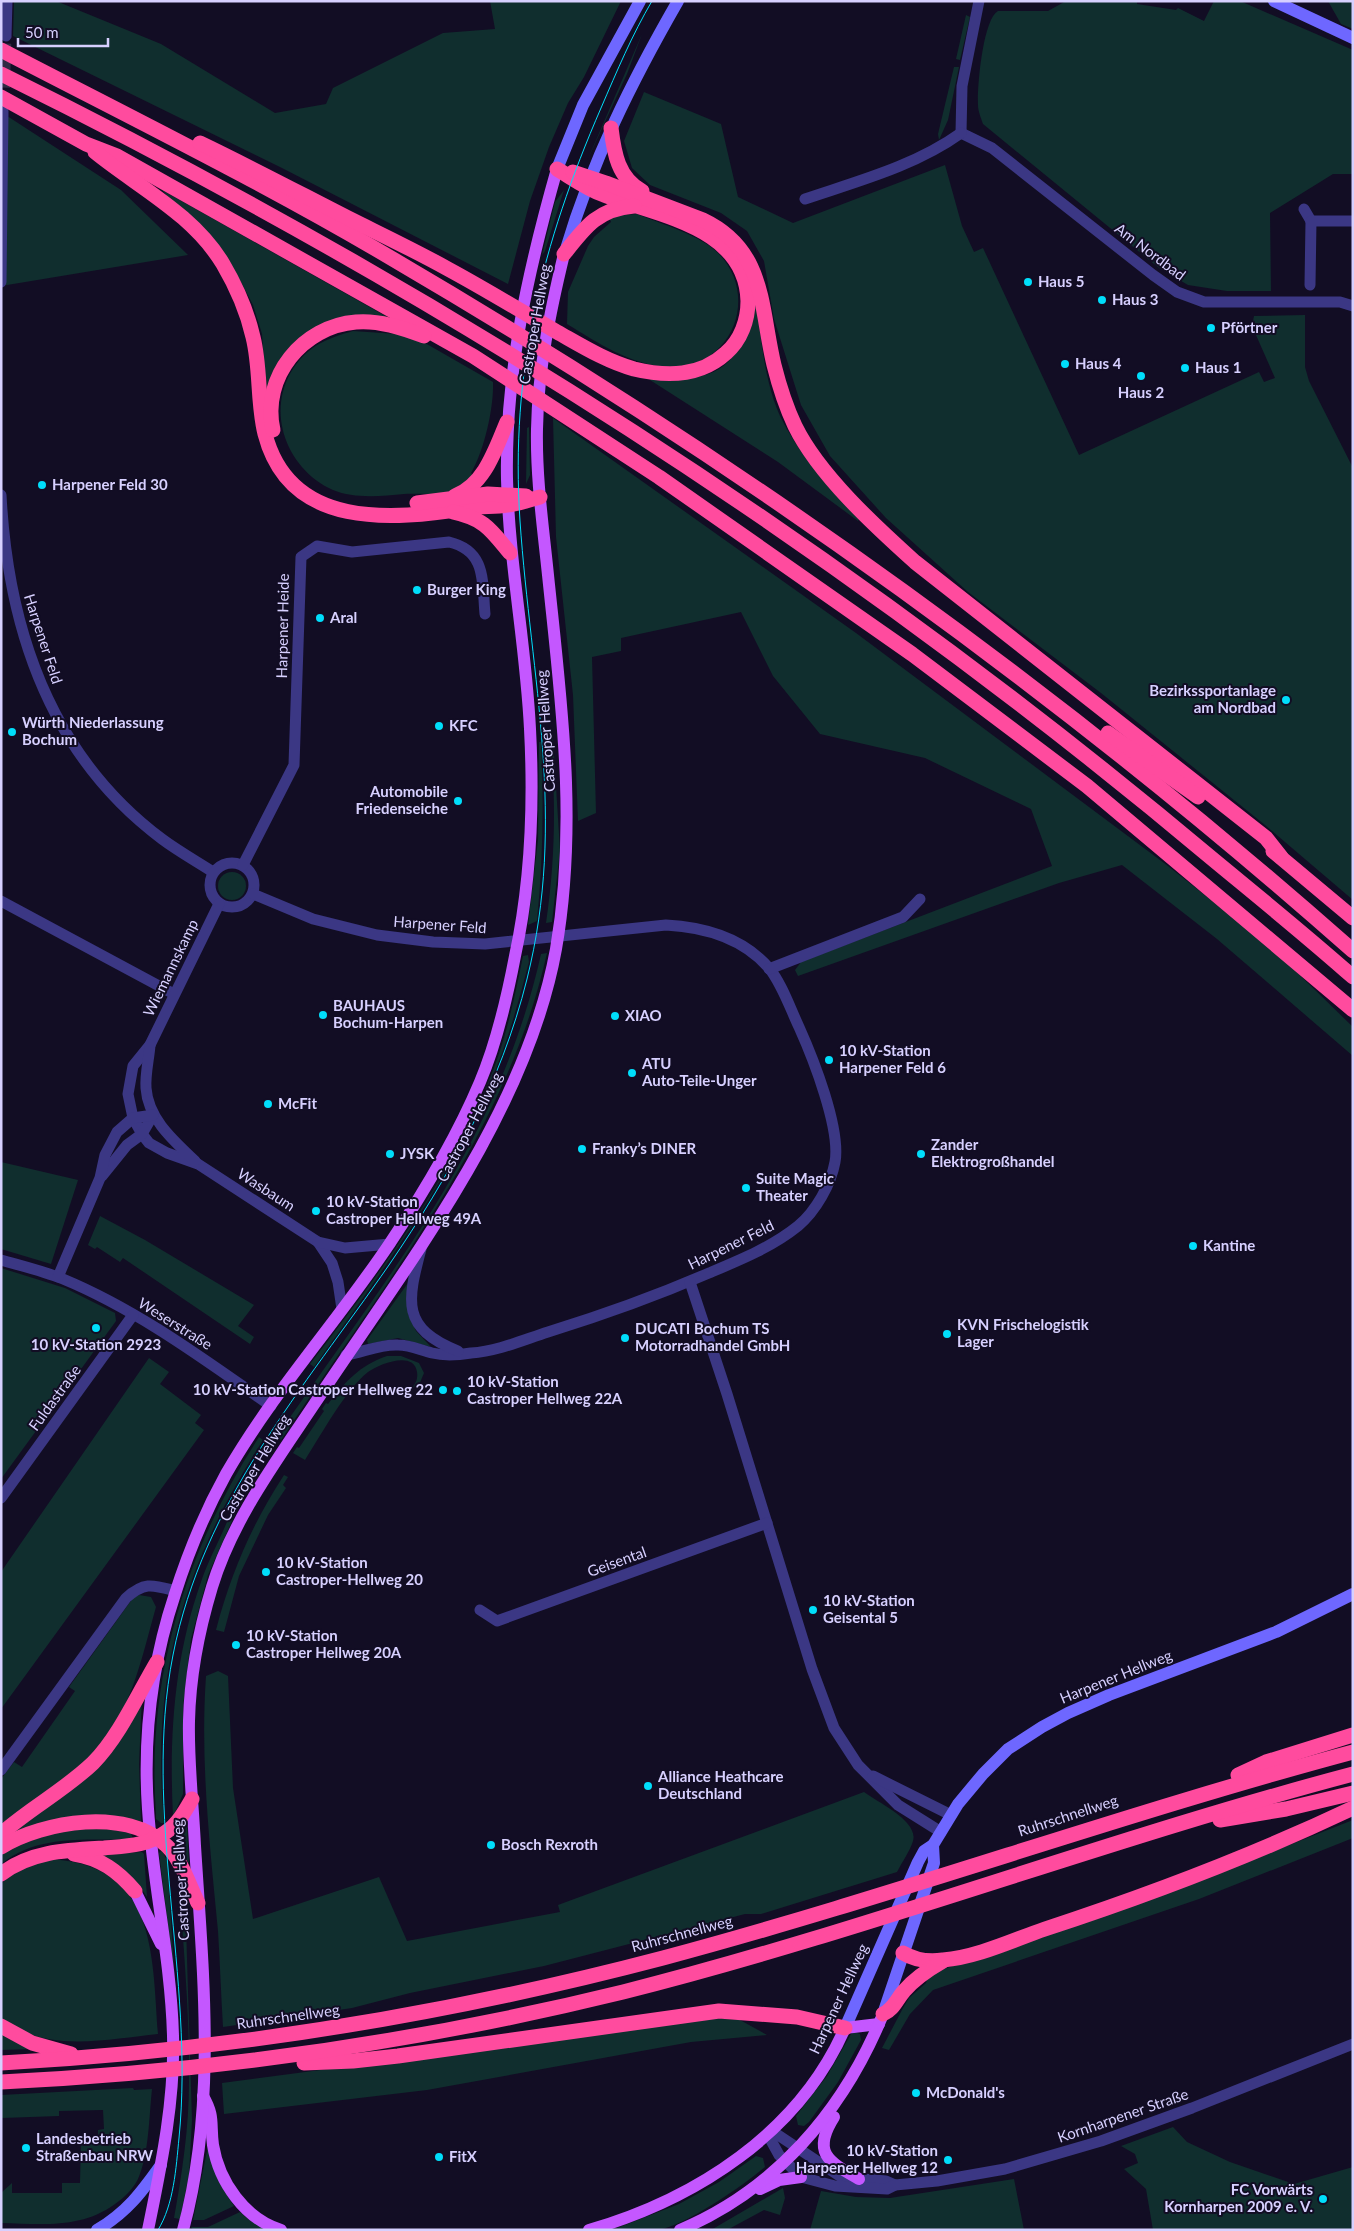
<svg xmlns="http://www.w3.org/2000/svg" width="1354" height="2231" viewBox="0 0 1354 2231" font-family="Lato,sans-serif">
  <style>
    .green { fill: #102e2e }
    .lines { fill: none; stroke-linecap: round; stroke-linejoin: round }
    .street-tunnel { stroke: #302a45; stroke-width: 11; stroke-dasharray: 11 5.5; stroke-linecap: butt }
    .street { stroke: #3b3784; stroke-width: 11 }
    .secondary { stroke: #6e67ff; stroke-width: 12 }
    .primary { stroke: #c457ff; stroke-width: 12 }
    .highway { stroke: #ff4b9e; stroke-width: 15 }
    .tram { stroke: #00defb; stroke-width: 1 }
    .poi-dot { fill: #00defb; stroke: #120d24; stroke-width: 2 }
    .labels { text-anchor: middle; stroke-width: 4; stroke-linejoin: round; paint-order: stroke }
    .street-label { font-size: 15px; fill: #d7d0ff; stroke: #120d24 }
    .poi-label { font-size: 15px; font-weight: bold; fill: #d7d0ff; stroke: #120d24; text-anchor: start }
  </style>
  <rect width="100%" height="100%" fill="#120d24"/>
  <g class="green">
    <path d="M14,1H56L161,44L275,113L326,104L333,88L443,33L495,29L490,1H621L584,77L568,103L549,147L530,201L508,284L282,168L13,36Z"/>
    <path d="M1066,1H1137V4L1176,10L1178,8L1204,21L1214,1H1240L1353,50V174H1333L1270,213L1271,291H1227L1188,285L1159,268L983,124C981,118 978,111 978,105C977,87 983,19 998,11H1048Z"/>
    <path d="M1328,1H1353V29L1341,24Z"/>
    <path d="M966,15L970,17L960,60L956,59Z"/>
    <path d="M642,34L627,74L587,161Z"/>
    <path d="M954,67H959L948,120L939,140L938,134Z"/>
    <path d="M644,92L721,124L738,197L793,223L945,165L962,226L974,252L983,248L1079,455L1259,372L1264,382L1275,378L1252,326L1254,316L1305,315V367L1309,381L1353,468V900L1265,825L1101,693L968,592L886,518L830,456L801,405L774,319L764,261L747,231L721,213L650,185L632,168L624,141Z"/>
    <path d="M1,112L121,190L188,255L1,286Z"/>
    <path d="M162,190L389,318L319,327L267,406L262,334L253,305L240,280Z"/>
    <path d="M564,190L545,251L542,255L555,202Z"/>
    <path d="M637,214C661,224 701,235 719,254C761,298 730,370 668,367C631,365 598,343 567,324L568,292L588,246L594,237L611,222L609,216Z"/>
    <path d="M756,299C761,337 764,380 780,416C799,455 829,488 859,519L858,521L778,462L650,380L649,377C666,377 684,379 700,376C738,370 748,330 756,299Z"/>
    <path d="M353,331L397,334L425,343L493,382C494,408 484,451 471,473L475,476C469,480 461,489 454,492C444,496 417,493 404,494C382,496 354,499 333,490C284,468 263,405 298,362C312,344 332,337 353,331Z"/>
    <path d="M553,418L856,633L1168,866L1273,949L1353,1027V1056L1217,939L1122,865L1059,883L798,976L795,970L801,962L1052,866L1031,809L925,758L820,734L773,676L741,612L621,638V651L592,657L596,813L578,821L573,695L556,537Z"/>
    <path d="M529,427L530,475L526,484L527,428Z"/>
    <path d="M553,739L560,850L552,922L546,923C555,863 556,804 551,744V740Z"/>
    <path d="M539,742H541C544,802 543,861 537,921L528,925L538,840Z"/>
    <circle cx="232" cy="886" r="14"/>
    <path d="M547,953C506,1137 382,1285 281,1440L277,1436C385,1279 498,1146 541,954Z"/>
    <path d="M528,955L529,962C519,1000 509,1037 494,1074C450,1180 381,1273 314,1367L310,1364C380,1273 450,1180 492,1073C507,1035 515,995 523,956Z"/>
    <path d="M1,1162L78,1180L51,1264L1,1249Z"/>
    <path d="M100,1216L145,1240L254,1305L238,1326L254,1337L250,1344L123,1258L120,1262L97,1247L95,1249L88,1245Z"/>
    <path d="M1,1268L65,1288L115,1313L116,1321L1,1479Z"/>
    <path d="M408,1283V1314L416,1331L431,1347L398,1338L368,1344L367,1340Z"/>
    <path d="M387,1356H401L419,1363L424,1373L419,1385L411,1389C416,1383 418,1379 417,1372C414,1350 379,1364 368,1372C346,1389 321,1435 305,1460L293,1453L297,1447L299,1448L324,1411L322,1409L326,1403L328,1404C345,1382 360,1365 387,1356Z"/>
    <path d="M149,1358L169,1372L160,1384L201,1415L195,1423L204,1430L1,1709V1572Z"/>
    <path d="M259,1437L263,1440C183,1565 151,1674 164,1823H161L156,1819V1814C146,1679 186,1549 259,1437Z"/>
    <path d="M284,1475L288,1477L283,1485L286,1488L268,1515L239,1576L224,1632L216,1630C231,1573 252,1524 284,1475Z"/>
    <path d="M231,1512L235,1514L208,1575L191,1639L183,1706V1794L173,1817C169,1737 174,1658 201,1582C209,1558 222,1536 231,1512Z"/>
    <path d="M139,1595L151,1597L156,1607C141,1660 130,1719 88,1759C62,1784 30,1805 1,1827V1779L14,1762L22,1767L75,1691L69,1687L133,1598Z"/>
    <path d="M218,1671L228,1676L233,1788L253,1919L379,1877L407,1941L560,1912L558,1905L864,1792C877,1802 919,1821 913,1841C910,1851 902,1862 897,1872L761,1914H745L544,1966L410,1993L352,2008L223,2027C221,1995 220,1963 218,1931C210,1846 200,1762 206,1676Z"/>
    <path d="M142,1697L139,1764L141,1822L8,1837L64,1793Z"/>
    <path d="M1353,1820V1838L1199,1899L933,1990L910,2014L889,2050L882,2048L903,2008L909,1998L926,1983L928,1977L941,1970L1180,1888Z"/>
    <path d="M187,1823L189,1863L175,1844L176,1835Z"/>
    <path d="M98,1827L131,1833L133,1839C88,1841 39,1833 1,1864V1853C37,1835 58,1830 98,1827Z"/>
    <path d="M162,1850L167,1861L178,2026L174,1973L159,1853Z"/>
    <path d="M142,1852L144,1854L147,1897L138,1884L103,1856V1854Z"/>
    <path d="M49,1859C156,1864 152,1951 158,2034C109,2039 43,2054 1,2018V1884L15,1872Z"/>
    <path d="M179,1877L186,1926L192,2120L189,2175L180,2219L174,2218C182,2174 189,2128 189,2082C190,2014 183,1946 179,1877Z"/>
    <path d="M715,2018L740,2020L767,2035L691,2042L427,2090L224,2114L222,2083Z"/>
    <path d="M1,2032L33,2049L1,2050Z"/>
    <path d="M855,2032L860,2034L861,2040L838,2082L809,2122L804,2126L798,2125L796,2116L827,2076L851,2034Z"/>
    <path d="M133,2088L134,2090L152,2089C149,2116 149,2155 138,2179C133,2189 124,2198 115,2204C81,2229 42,2224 1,2223V2193L12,2183V2193H62V2183H80L81,2141L98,2140V2130L104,2129L103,2110L59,2111V2116L2,2118L1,2121V2095Z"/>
    <path d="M1173,2127L1187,2142L1230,2162L1294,2184L1353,2167V2230H1153L1146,2189L1124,2169L1138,2163L1135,2154L1121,2146Z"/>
    <path d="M208,2146L224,2191L234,2206L204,2220H193Z"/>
    <path d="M756,2156L763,2158L765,2167C743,2186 686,2225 659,2230C644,2231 627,2230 612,2230L679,2204L719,2182Z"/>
    <path d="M1014,2179L1024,2230H810L821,2191L856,2197L890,2198Z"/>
    <path d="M783,2188L785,2198L780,2215L764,2210L727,2230H711Z"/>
    <path d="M240,2212L249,2220L267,2230H193L191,2227H208Z"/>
  </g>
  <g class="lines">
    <path class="street-tunnel" d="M4,104L6,36"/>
    <g class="street">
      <path d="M6,36L7,1"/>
      <path d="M961,133L992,148L1153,275L1177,292L1204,302H1340L1353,306"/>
      <path d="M961,133L962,86L979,1"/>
      <path d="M805,199C858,181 915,166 961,133"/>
      <path d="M1304,209L1311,221"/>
      <path d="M1,282L3,111"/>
      <path d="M1310,285L1311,221H1353"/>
      <path d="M1,495C8,629 51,756 162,839C178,851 196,861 213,872"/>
      <circle cx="232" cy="885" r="22"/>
      <path d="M243,865L294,765L301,557L317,546L352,552L449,542C487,551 482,582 485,614"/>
      <path d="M253,894L313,919L377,935L433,942L485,944L666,925C704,927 743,938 769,968C782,984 790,1008 799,1027C813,1058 841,1129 835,1162C831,1184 816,1211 798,1226C772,1247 740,1260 709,1273C656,1296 603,1315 548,1332C523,1340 498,1351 471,1353C459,1355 444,1356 432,1353C420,1350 410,1345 398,1345C380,1344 364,1352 346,1355"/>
      <path d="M1,901L174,994"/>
      <path d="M219,904L150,1045L133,1066L128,1094L133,1118L142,1134L149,1143L167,1153L198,1164L318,1242L332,1263L338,1282L342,1309"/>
      <path d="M769,969L903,917L920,899"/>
      <path d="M150,1045C149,1059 145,1074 146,1088C148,1119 174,1141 195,1161"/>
      <path d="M102,1176L127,1145L142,1134L153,1115"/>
      <path d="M318,1242L345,1248L390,1244"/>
      <path d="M421,1249C407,1302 401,1328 458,1351"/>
      <path d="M1,1260C22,1266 43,1271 63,1279C138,1310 205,1360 271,1406"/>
      <path d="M58,1277L100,1178L105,1155L117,1132L133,1118L153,1115"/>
      <path d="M690,1282L727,1394L812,1669L834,1728L858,1765L898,1805L941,1832"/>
      <path d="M1,1498L133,1315"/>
      <path d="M480,1610L497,1621L767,1523"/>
      <path d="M1,1770L126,1598C145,1581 153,1585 176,1591"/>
      <path d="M873,1776L951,1815"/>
      <path d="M772,2131L841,2177L886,2181L895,2185"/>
      <path d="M768,2135L779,2155L801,2177L835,2186L887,2189L895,2185L937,2181L1005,2169L1101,2141L1192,2108L1353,2044"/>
    </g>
    <g class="secondary">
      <path d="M1274,1L1353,38"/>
      <path d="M557,169L583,105L640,1"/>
      <path d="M566,249C592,161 632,81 678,1"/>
      <path d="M883,2014L934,1863L933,1845"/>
      <path d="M845,2028L918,1862L924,1851L933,1845L958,1804L983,1774L1008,1749L1042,1727L1068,1713L1109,1695L1276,1632L1353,1594"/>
      <path d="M97,2230C127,2212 141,2193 161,2165"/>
    </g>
    <g class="primary">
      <path d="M135,1891L161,1944"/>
      <path d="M203,2096C215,2117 210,2123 213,2145C219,2182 245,2219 281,2230"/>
      <path d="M834,2117C811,2153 829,2162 859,2179"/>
      <path d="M760,2189L779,2180L801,2177"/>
      <path d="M148,2230C161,2166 175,2101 173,2036C171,1959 153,1885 148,1809C143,1736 152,1663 175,1594C188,1553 205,1512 226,1474C273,1392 338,1321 390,1243C424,1192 456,1139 480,1082C497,1042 507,998 515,956C531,882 534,805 530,729C526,645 509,563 507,479C505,373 528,271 557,169"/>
      <path d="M183,2230C217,2106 203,1972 195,1846C193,1804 188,1762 189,1721C190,1676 199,1630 212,1587C232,1521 275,1463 313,1406C405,1267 526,1115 556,949C578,822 561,701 548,575C543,526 536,478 537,429C538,370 550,312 564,254"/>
      <path d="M589,2230C696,2199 799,2133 845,2028L879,2024"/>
      <path d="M680,2230C775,2190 842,2112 881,2019"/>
    </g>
    <g class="highway">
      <path d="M1,50C132,118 264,183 391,258C733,458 1056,688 1353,951"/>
      <path d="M1,74C435,288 845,550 1215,861C1261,899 1308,937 1353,977"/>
      <path d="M1,97L86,144L117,156L473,356L659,477L912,654L1087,786L1353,1010"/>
      <path d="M611,128C614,153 618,178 642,191"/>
      <path d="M200,143C250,167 299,193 348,218C382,235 416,251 448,269C485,289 521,311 557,332C582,346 606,361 634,369C667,377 700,377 726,353C741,340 748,320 748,301C746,227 658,216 604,195C587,189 572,178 557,169"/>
      <path d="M95,152C138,187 193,214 223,264C236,286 247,311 253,337C261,369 257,402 265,434C290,530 392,520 469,508C482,506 495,507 507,505C518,504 529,500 540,497"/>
      <path d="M573,172L606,183L703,220C766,250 760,307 774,365C779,385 786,407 795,426C819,475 875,526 915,562L1266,838L1281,857"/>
      <path d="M564,254C585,227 598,209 634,206"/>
      <path d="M273,430C261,377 303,326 356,322C379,320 402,328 424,336"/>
      <path d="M455,496C485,484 495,450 507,422"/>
      <path d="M417,503L488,494L526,496"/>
      <path d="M453,512C485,519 491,530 510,553"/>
      <path d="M1108,733L1198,797"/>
      <path d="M1273,851L1353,918"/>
      <path d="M1238,1775L1266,1762L1353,1735"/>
      <path d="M1220,1820L1286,1809L1353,1793"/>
      <path d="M1,1834C30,1808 65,1790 93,1763C119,1737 138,1694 157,1662"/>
      <path d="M1,1847C44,1821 127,1807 167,1846C182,1861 189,1885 198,1903"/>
      <path d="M74,1854C100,1858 118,1871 135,1891"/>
      <path d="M1,1874C31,1851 68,1850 104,1848C127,1846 147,1846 166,1832C178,1824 185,1811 192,1799"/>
      <path d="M903,1953C915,1960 930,1962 943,1960C978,1957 1013,1940 1045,1929C1149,1895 1254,1855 1353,1808"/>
      <path d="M883,2014C894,2009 896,2000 904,1991C915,1978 929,1969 943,1961"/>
      <path d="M1,2026L32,2043L71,2054"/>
      <path d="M1,2063C225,2051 446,2015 663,1958C895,1896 1121,1814 1353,1752"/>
      <path d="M304,2063L353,2061L398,2056L719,2011L797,2017L845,2028"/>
      <path d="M1,2082C211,2072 419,2042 623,1992C869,1930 1107,1839 1353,1774"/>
    </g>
    <path class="tram" d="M158,2230C174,2204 176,2168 179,2138C195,1978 142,1812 173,1655C203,1502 303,1389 389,1265C449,1177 501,1084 527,979C567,819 531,680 520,521C510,371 542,244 601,108C617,71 632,35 652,1"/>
  </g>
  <g class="poi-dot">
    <circle cx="1028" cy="282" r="5"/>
    <circle cx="1102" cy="300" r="5"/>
    <circle cx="1211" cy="328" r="5"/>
    <circle cx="1065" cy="364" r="5"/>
    <circle cx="1185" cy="368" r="5"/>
    <circle cx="1141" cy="376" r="5"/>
    <circle cx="42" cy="485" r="5"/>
    <circle cx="417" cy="590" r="5"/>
    <circle cx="320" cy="618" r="5"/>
    <circle cx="1286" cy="700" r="5"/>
    <circle cx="439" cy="726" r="5"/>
    <circle cx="12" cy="732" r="5"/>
    <circle cx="458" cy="801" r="5"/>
    <circle cx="323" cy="1015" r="5"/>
    <circle cx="615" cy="1016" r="5"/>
    <circle cx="829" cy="1060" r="5"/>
    <circle cx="632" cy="1073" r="5"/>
    <circle cx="268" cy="1104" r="5"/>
    <circle cx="582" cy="1149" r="5"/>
    <circle cx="390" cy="1154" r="5"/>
    <circle cx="921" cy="1154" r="5"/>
    <circle cx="746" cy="1188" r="5"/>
    <circle cx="316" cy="1211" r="5"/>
    <circle cx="1193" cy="1246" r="5"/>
    <circle cx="96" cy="1328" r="5"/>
    <circle cx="947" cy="1334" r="5"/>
    <circle cx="625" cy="1338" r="5"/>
    <circle cx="443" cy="1390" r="5"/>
    <circle cx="457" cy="1391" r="5"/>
    <circle cx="266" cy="1572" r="5"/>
    <circle cx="813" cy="1610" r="5"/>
    <circle cx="236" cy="1645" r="5"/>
    <circle cx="648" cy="1786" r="5"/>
    <circle cx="491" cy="1845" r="5"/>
    <circle cx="916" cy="2093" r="5"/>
    <circle cx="26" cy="2148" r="5"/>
    <circle cx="439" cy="2157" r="5"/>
    <circle cx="948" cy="2160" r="5"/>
    <circle cx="1323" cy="2199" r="5"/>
  </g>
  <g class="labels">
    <g class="street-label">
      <text transform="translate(1150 252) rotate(37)" y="5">Am Nordbad</text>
      <text transform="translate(535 324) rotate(-80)" y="5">Castroper Hellweg</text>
      <text transform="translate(283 626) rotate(-89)" y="5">Harpener Heide</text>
      <text transform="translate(43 639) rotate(72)" y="5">Harpener Feld</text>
      <text transform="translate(546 731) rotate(-94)" y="5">Castroper Hellweg</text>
      <text transform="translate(440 925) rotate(4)" y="5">Harpener Feld</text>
      <text transform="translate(171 968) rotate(-64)" y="5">Wiemannskamp</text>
      <text transform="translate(470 1127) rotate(-62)" y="5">Castroper Hellweg</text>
      <text transform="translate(266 1190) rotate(33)" y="5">Wasbaum</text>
      <text transform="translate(731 1245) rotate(-26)" y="5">Harpener Feld</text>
      <text transform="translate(175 1324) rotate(32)" y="5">Weserstraße</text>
      <text transform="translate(55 1398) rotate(-54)" y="5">Fuldastraße</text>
      <text transform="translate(255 1468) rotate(-59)" y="5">Castroper Hellweg</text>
      <text transform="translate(617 1562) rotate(-20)" y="5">Geisental</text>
      <text transform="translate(1116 1677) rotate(-22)" y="5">Harpener Hellweg</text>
      <text transform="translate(1068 1816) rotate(-18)" y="5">Ruhrschnellweg</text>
      <text transform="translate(181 1880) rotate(-93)" y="5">Castroper Hellweg</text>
      <text transform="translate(682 1934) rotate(-15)" y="5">Ruhrschnellweg</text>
      <text transform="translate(839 1999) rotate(-65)" y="5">Harpener Hellweg</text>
      <text transform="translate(288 2017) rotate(-8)" y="5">Ruhrschnellweg</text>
      <text transform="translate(1123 2116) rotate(-19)" y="5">Kornharpener Straße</text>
    </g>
    <g class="poi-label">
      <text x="1038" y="287">Haus 5</text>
      <text x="1112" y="305">Haus 3</text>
      <text x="1221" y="333">Pförtner</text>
      <text x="1075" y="369">Haus 4</text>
      <text x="1195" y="373">Haus 1</text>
      <text x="1141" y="398" text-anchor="middle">Haus 2</text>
      <text x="52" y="490">Harpener Feld 30</text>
      <text x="427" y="595">Burger King</text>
      <text x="330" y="623">Aral</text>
      <text x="1276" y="696" text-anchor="end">Bezirkssportanlage<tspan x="1276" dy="17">am Nordbad</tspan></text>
      <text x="22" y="728">Würth Niederlassung<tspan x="22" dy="17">Bochum</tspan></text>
      <text x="449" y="731">KFC</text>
      <text x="448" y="797" text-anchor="end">Automobile<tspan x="448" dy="17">Friedenseiche</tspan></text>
      <text x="333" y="1011">BAUHAUS<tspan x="333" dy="17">Bochum-Harpen</tspan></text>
      <text x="625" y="1021">XIAO</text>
      <text x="839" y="1056">10 kV-Station<tspan x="839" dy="17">Harpener Feld 6</tspan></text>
      <text x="642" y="1069">ATU<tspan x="642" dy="17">Auto-Teile-Unger</tspan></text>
      <text x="278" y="1109">McFit</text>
      <text x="931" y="1150">Zander<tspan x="931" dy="17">Elektrogroßhandel</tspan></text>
      <text x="592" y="1154">Franky’s DINER</text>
      <text x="400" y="1159">JYSK</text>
      <text x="756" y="1184">Suite Magic<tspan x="756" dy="17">Theater</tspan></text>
      <text x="326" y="1207">10 kV-Station<tspan x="326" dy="17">Castroper Hellweg 49A</tspan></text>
      <text x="1203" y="1251">Kantine</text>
      <text x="957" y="1330">KVN Frischelogistik<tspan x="957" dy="17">Lager</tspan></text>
      <text x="635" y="1334">DUCATI Bochum TS<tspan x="635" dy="17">Motorradhandel GmbH</tspan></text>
      <text x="96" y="1350" text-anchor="middle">10 kV-Station 2923</text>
      <text x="467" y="1387">10 kV-Station<tspan x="467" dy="17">Castroper Hellweg 22A</tspan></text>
      <text x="433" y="1395" text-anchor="end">10 kV-Station Castroper Hellweg 22</text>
      <text x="276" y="1568">10 kV-Station<tspan x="276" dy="17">Castroper-Hellweg 20</tspan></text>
      <text x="823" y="1606">10 kV-Station<tspan x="823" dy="17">Geisental 5</tspan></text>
      <text x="246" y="1641">10 kV-Station<tspan x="246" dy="17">Castroper Hellweg 20A</tspan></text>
      <text x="658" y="1782">Alliance Heathcare<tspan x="658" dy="17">Deutschland</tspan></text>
      <text x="501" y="1850">Bosch Rexroth</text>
      <text x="926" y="2098">McDonald's</text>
      <text x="36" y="2144">Landesbetrieb<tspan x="36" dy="17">Straßenbau NRW</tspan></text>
      <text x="938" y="2156" text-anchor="end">10 kV-Station<tspan x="938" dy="17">Harpener Hellweg 12</tspan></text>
      <text x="449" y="2162">FitX</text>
      <text x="1313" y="2195" text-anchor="end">FC Vorwärts<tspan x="1313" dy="17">Kornharpen 2009 e. V.</tspan></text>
    </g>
  </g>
  <rect width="1354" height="2231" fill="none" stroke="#d7d0ff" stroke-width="5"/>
  <path d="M18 38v8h90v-8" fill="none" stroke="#d7d0ff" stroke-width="2.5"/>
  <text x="25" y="38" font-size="15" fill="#d7d0ff" stroke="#120d24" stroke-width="4" paint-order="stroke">50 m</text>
</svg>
